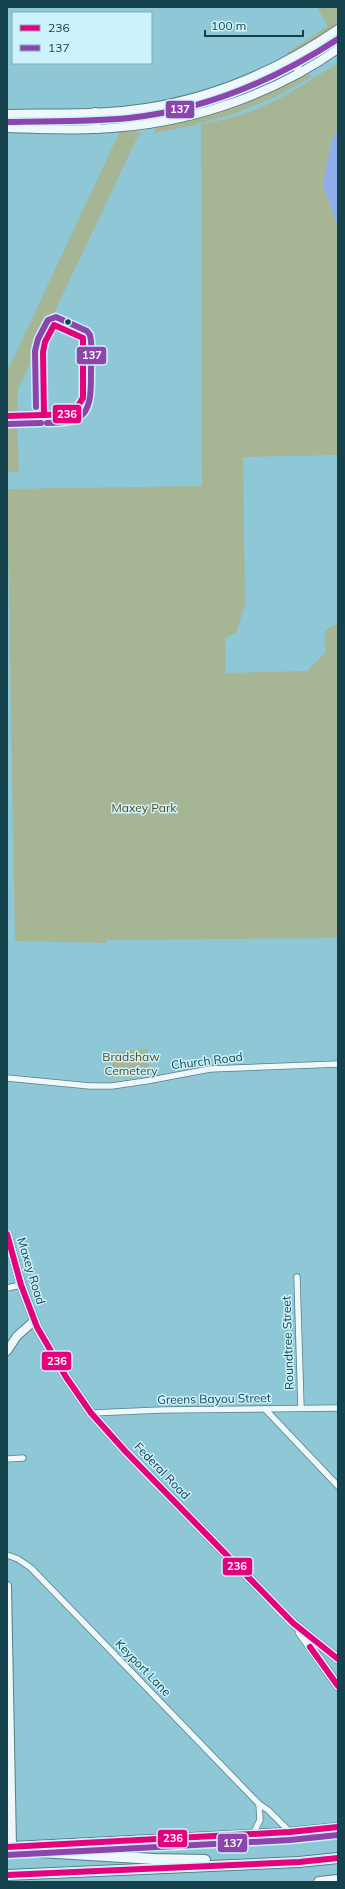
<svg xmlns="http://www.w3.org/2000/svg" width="345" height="1889" viewBox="0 0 345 1889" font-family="Mulish,sans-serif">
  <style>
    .green { fill: #a6b593 }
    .water { fill: #8facec }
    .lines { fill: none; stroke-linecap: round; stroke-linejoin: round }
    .street-casing { stroke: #587e87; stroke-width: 7 }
    .secondary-casing { stroke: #587e87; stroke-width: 10 }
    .primary-casing { stroke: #587e87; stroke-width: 10 }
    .highway-casing { stroke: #587e87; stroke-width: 12 }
    .street { stroke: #eef7f9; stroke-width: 5.5 }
    .secondary { stroke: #eef7f9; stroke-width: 8 }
    .primary { stroke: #eef7f9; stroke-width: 9 }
    .highway { stroke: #eef7f9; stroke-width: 10 }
    .bus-1-casing { stroke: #ccf2fc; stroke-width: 9 }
    .bus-2-casing { stroke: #ccf2fc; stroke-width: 9 }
    .bus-1 { stroke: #e5007d; stroke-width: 6 }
    .bus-2 { stroke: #8e44ad; stroke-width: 6 }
    .bus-dot { fill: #14424c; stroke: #ccf2fc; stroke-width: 1.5 }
    .labels { text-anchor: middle; stroke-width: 3; stroke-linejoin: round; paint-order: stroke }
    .park-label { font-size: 12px; fill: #574c21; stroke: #ccf2fc }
    .street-label { font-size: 12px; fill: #14424c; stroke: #ccf2fc }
    .line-badge { stroke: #ccf2fc; stroke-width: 1.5 }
    .badge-label { font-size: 11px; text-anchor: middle; font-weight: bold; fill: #fff }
  </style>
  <rect width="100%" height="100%" fill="#8ec8d6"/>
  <g class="green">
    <path d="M317,7H338V25L325,35L289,57L287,53L291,50L328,26Z"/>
    <path d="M338,63V130L332,140L323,184L338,227V455L243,457L245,605L236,633L225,638L226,673L307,671L325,653V631L334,625H338V938L107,940L105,943L15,941L7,489L202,486L201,124C212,122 223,120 234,117C271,107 306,83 338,63Z"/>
    <path d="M309,73L312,77L275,97L237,113L191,126L154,133L156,127L191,120L233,107L264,95Z"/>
    <path d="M133,130L138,131L143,135L138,136L18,389L17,413H7V372L120,131Z"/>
    <path d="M7,420H17L19,472H8Z"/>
    <path d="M148,1049L149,1072L133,1077H112L111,1052Z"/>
  </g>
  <path class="water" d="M338,130V227L323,184L332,140Z"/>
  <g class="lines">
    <defs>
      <g id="street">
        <path d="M7,1078L90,1086H112L146,1081L210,1069L338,1064"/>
        <path d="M297,1277L301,1408"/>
        <path d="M7,1288L21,1285"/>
        <path d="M265,1409L338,1486"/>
        <path d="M91,1413L162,1410L338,1408"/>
        <path d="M7,1459L23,1458"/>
        <path d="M7,1555L18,1559L31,1568L259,1804L268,1810L290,1832"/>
        <path d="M253,1834L260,1820L259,1804"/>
      </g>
      <g id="secondary">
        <path d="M293,58L300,73"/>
        <path d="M146,108L149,124"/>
        <path d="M95,112L96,129"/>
        <path d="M7,114C53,113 101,115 146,108C216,97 280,69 338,29"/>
        <path d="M7,128C46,129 84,131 123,127C199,120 275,93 338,49"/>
        <path d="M7,1351L17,1336L34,1321"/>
        <path d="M7,1586L12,1846"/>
        <path d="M12,1846L290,1832L338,1827"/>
      </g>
      <g id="primary">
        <path d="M7,1234L21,1285L37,1327L66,1377L91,1413L126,1452L293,1623L338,1659"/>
        <path d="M300,1632L338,1686"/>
      </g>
      <g id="highway">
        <path d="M7,1850L155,1859L205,1860"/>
        <path d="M7,1875L299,1862L338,1858"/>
        <path d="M319,1882L338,1880"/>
      </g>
    </defs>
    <use href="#street" class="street-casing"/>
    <use href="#secondary" class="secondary-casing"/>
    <use href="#primary" class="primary-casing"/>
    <use href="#highway" class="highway-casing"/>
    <use href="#street" class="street"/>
    <use href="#secondary" class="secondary"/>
    <use href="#primary" class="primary"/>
    <use href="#highway" class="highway"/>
    <defs>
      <g id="bus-1">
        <path d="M54,325L83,338V398L81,401L76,409L68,414L44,415L43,352L45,342Z"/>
        <path d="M7,416L44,415"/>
        <path d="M7,1234L21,1285L37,1327L66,1377L91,1413L126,1452L293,1623L338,1659"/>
        <path d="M310,1647L338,1686"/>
        <path d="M7,1847L290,1832L338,1827"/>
        <path d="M7,1875L299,1862L338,1858"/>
      </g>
      <g id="bus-2">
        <path d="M7,122C48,121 89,122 129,118C205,110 275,80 338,39"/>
        <path d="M36,407L35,351L38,339L48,320L56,317L87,331L90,335C93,347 91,360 91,373C91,410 89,423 47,423"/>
        <path d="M7,424L41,423"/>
        <path d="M7,1855L290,1840L338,1835"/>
      </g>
    </defs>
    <use href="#bus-1" class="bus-1-casing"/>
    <use href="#bus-2" class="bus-2-casing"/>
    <use href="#bus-1" class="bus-1"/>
    <use href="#bus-2" class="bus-2"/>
  </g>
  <circle class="bus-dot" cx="68" cy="322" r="3.5"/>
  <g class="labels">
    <g class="park-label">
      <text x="144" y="812">Maxey Park</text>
      <text x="131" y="1061">Bradshaw<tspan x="131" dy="14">Cemetery</tspan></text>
    </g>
    <g class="street-label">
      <text transform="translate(207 1061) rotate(-7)" y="4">Church Road</text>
      <text transform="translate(31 1271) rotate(73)" y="4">Maxey Road</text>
      <text transform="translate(288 1343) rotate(-92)" y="4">Roundtree Street</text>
      <text transform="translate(214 1399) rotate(-1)" y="4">Greens Bayou Street</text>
      <text transform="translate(162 1471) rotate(46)" y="4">Federal Road</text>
      <text transform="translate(143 1668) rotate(46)" y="4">Keyport Lane</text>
    </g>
  </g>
  <g class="line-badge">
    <rect x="165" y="100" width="30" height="19" rx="4" fill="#8e44ad"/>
    <rect x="76" y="346" width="31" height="19" rx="4" fill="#8e44ad"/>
    <rect x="52" y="404" width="30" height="20" rx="4" fill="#e5007d"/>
    <rect x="41" y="1351" width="31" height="20" rx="4" fill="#e5007d"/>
    <rect x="222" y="1557" width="31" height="19" rx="4" fill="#e5007d"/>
    <rect x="157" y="1829" width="31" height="19" rx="4" fill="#e5007d"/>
    <rect x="217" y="1833" width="31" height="20" rx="4" fill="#8e44ad"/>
  </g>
  <g class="badge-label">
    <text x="180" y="113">137</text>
    <text x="92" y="359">137</text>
    <text x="67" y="418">236</text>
    <text x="57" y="1365">236</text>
    <text x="237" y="1570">236</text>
    <text x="173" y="1842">236</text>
    <text x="233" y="1847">137</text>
  </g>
  <rect width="345" height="1889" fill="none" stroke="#14424c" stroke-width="16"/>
  <rect x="12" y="12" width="140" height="52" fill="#ccf2fc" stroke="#82acb6"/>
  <rect x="20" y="25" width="20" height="6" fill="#e5007d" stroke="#82acb6"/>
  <text x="48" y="32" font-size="12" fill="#14424c">236</text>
  <rect x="20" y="45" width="20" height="6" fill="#8e44ad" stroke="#82acb6"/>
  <text x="48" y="52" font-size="12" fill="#14424c">137</text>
  <path d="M205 30v6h98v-6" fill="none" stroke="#14424c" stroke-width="2"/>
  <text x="211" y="30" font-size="12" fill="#14424c" stroke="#ccf2fc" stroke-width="3" paint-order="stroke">100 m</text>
</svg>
